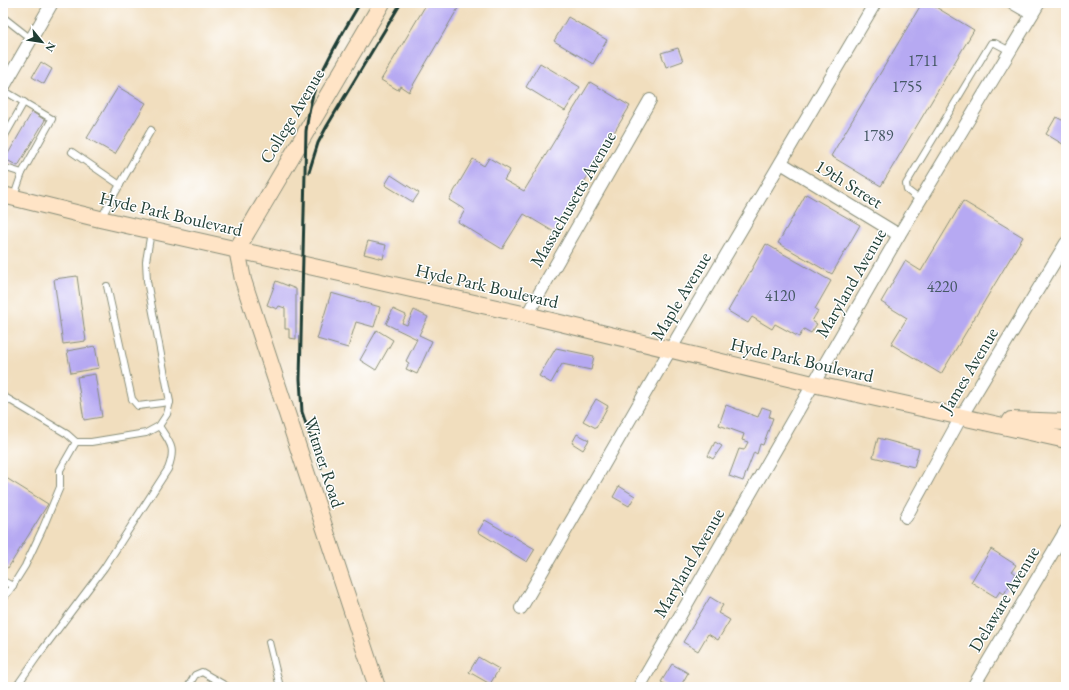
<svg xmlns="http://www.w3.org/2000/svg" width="1069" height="690" viewBox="0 0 1069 690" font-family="'EB Garamond',serif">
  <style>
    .building { fill: #b6a9f2 }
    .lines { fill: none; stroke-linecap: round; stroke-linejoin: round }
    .service-casing { stroke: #888e79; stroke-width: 8 }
    .minor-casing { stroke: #888e79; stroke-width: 14 }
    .secondary-casing { stroke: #888e79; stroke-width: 18 }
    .service { stroke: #fff; stroke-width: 6 }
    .minor { stroke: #fff; stroke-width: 12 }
    .secondary { stroke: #ffe4c6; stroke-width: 16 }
    .rail { stroke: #1f3d34; stroke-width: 3 }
    .labels { text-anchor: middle; stroke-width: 3; stroke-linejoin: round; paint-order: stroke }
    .number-label { font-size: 16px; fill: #455864 }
    .street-label { font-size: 18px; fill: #1f3d34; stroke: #fff }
  </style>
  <rect width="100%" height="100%" fill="#fff"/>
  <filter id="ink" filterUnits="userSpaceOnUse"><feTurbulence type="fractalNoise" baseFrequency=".025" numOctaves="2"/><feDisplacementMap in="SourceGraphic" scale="8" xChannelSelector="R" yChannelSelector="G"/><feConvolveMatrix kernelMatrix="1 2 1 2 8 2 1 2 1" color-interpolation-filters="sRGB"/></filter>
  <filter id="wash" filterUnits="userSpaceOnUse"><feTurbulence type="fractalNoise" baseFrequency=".012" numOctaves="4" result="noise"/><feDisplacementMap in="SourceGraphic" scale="16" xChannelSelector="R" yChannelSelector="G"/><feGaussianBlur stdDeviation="0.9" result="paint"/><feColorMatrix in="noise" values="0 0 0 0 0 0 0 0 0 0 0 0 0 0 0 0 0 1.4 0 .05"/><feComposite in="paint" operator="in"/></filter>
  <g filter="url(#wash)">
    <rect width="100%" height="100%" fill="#f1debe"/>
    <g id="blocks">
      <g class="building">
        <path d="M427,3H461L409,92L400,86L398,90L381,80Z"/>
        <path d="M922,3H929L974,30L881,186L831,156Z"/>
        <path d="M568,17L607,40L593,64L554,41Z"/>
        <path d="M678,48L683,61L666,67L661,53Z"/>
        <path d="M41,62L52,69L44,84L32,77Z"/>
        <path d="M540,63L580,87L565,111L526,87Z"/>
        <path d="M590,82L630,106L554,232L524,214L502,249L458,222L465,210L449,200L473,159L484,166L489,158L510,170L504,180L524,191Z"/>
        <path d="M118,87L146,103L115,154L87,138Z"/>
        <path d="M32,112L45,120L18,166L5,159Z"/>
        <path d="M1056,117L1066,122V146L1046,134Z"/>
        <path d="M391,175L419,193L413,202L385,185Z"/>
        <path d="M806,194L860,225L832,274L778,243Z"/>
        <path d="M963,201L1023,237L941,374L891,344L907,318L881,302L905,261L921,271Z"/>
        <path d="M368,241L386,245L383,259L364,254Z"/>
        <path d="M766,244L831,281L815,309L818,311L812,321L817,324L811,333L804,329L799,337L775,324L772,329L752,317L748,323L728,311Z"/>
        <path d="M77,276L86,341L63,344L54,279Z"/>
        <path d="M276,281L296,289V339L289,338V329H285V308L279,306L277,309L267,305Z"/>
        <path d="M331,293L380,307L374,327L356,322L348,348L317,339Z"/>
        <path d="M393,309L406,315L402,323L407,325L414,310L428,317L419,335L432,341L417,374L406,369L409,363L406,361L417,339L386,324Z"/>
        <path d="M377,330L393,340L376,370L360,360Z"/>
        <path d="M95,346L99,368L71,373L67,351Z"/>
        <path d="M556,348L594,356L591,370L562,364L551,383L539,376Z"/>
        <path d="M95,374L102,417L84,420L77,377Z"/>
        <path d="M596,399L608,406L596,428L583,421Z"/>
        <path d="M726,405L758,417L762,407L771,410L769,417L773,418L763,445L760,444L757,454L754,452L743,481L729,476L739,449L744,450L748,442L742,440L744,434L719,425Z"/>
        <path d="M577,434L589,440L583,450L572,443Z"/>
        <path d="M878,438L919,449L914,467L873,457Z"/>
        <path d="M715,442L722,446L713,459L708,456Z"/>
        <path d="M3,476L48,504L8,568L3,565Z"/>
        <path d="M619,486L635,496L629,506L613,497Z"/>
        <path d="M485,520L535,549L527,562L478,532Z"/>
        <path d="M991,549L1016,565L1012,571L1016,574L1004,594L1000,591L996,597L971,582Z"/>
        <path d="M710,597L723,605L718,613L730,620L718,640L708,634L698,651L683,642Z"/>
        <path d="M478,657L499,669L490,684L469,672Z"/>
        <path d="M672,664L688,673L680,687H670L661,682Z"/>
      </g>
    </g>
  </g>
  <g filter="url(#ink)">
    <use href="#blocks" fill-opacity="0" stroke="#888e79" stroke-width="1"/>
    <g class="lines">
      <defs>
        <g id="service">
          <path d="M3,17L31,39"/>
          <path d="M3,90L52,119L22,173L14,196"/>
          <path d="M3,139L24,102"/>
          <path d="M72,152L120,185"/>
          <path d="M3,167L22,173"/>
          <path d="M920,200L907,190L906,184L991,43H995L1010,51"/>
          <path d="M101,218L151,130"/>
          <path d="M107,286L132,399L138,406L170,402"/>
          <path d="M3,396L67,434L76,442H91L146,433L159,426L167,414L170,402L147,281L146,261L151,232"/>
          <path d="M3,581L13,586"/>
          <path d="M3,598L10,590L25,566L42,530L60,487V470L76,442"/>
          <path d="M269,642L280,687"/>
          <path d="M16,687L37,657L104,568L168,469C176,448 171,444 159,426"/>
          <path d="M188,687L195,675L202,672L228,687"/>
        </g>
        <g id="minor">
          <path d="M1013,3L1032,14"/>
          <path d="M3,88L52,3"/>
          <path d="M781,163L899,235"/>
          <path d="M527,315L650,100"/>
          <path d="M906,517L961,417L1066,243"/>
          <path d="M521,608L670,350L875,3"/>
          <path d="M639,687L899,235L1039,3"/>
          <path d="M973,687L1066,530"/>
        </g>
        <g id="secondary">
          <path d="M3,195L100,219L527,315L813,384L1066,440"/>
          <path d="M1011,420L1066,422"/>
          <path d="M377,687L243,280L237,249L382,3"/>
        </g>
      </defs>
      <use href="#service" class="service-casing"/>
      <use href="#minor" class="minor-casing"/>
      <use href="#secondary" class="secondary-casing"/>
      <use href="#service" class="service"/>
      <use href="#minor" class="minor"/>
      <use href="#secondary" class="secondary"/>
      <g class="rail">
        <path d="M309,172L318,143L327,126L401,3"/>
        <path d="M321,468L302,412L300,379L306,131C308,117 310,102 315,88C326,60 345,29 360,3"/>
      </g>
    </g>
  </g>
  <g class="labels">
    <g class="number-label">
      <text x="923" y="66">1711</text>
      <text x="907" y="92">1755</text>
      <text x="878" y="141">1789</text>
      <text x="942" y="292">4220</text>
      <text x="780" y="301">4120</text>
    </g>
    <g class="street-label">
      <text transform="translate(292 116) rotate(-59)" y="6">College Avenue</text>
      <text transform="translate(849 184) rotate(32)" y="6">19th Street</text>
      <text transform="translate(573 199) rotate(-60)" y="6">Massachusetts Avenue</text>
      <text transform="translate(171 214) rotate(13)" y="6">Hyde Park Boulevard</text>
      <text transform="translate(851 283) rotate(-60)" y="6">Maryland Avenue</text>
      <text transform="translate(487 286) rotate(13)" y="6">Hyde Park Boulevard</text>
      <text transform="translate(681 296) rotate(-59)" y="6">Maple Avenue</text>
      <text transform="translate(802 360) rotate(13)" y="6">Hyde Park Boulevard</text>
      <text transform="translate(969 370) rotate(-59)" y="6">James Avenue</text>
      <text transform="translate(324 462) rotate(72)" y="6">Witmer Road</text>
      <text transform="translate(689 563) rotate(-60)" y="6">Maryland Avenue</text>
      <text transform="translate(1004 599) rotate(-59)" y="6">Delaware Avenue</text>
    </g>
  </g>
  <rect width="1069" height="690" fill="none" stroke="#fff" stroke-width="16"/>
  <g transform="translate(42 42) rotate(120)" stroke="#ffffff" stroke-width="3" paint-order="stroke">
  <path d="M0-3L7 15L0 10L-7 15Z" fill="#1f3d34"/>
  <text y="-6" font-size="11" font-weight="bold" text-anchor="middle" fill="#1f3d34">N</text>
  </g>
</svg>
